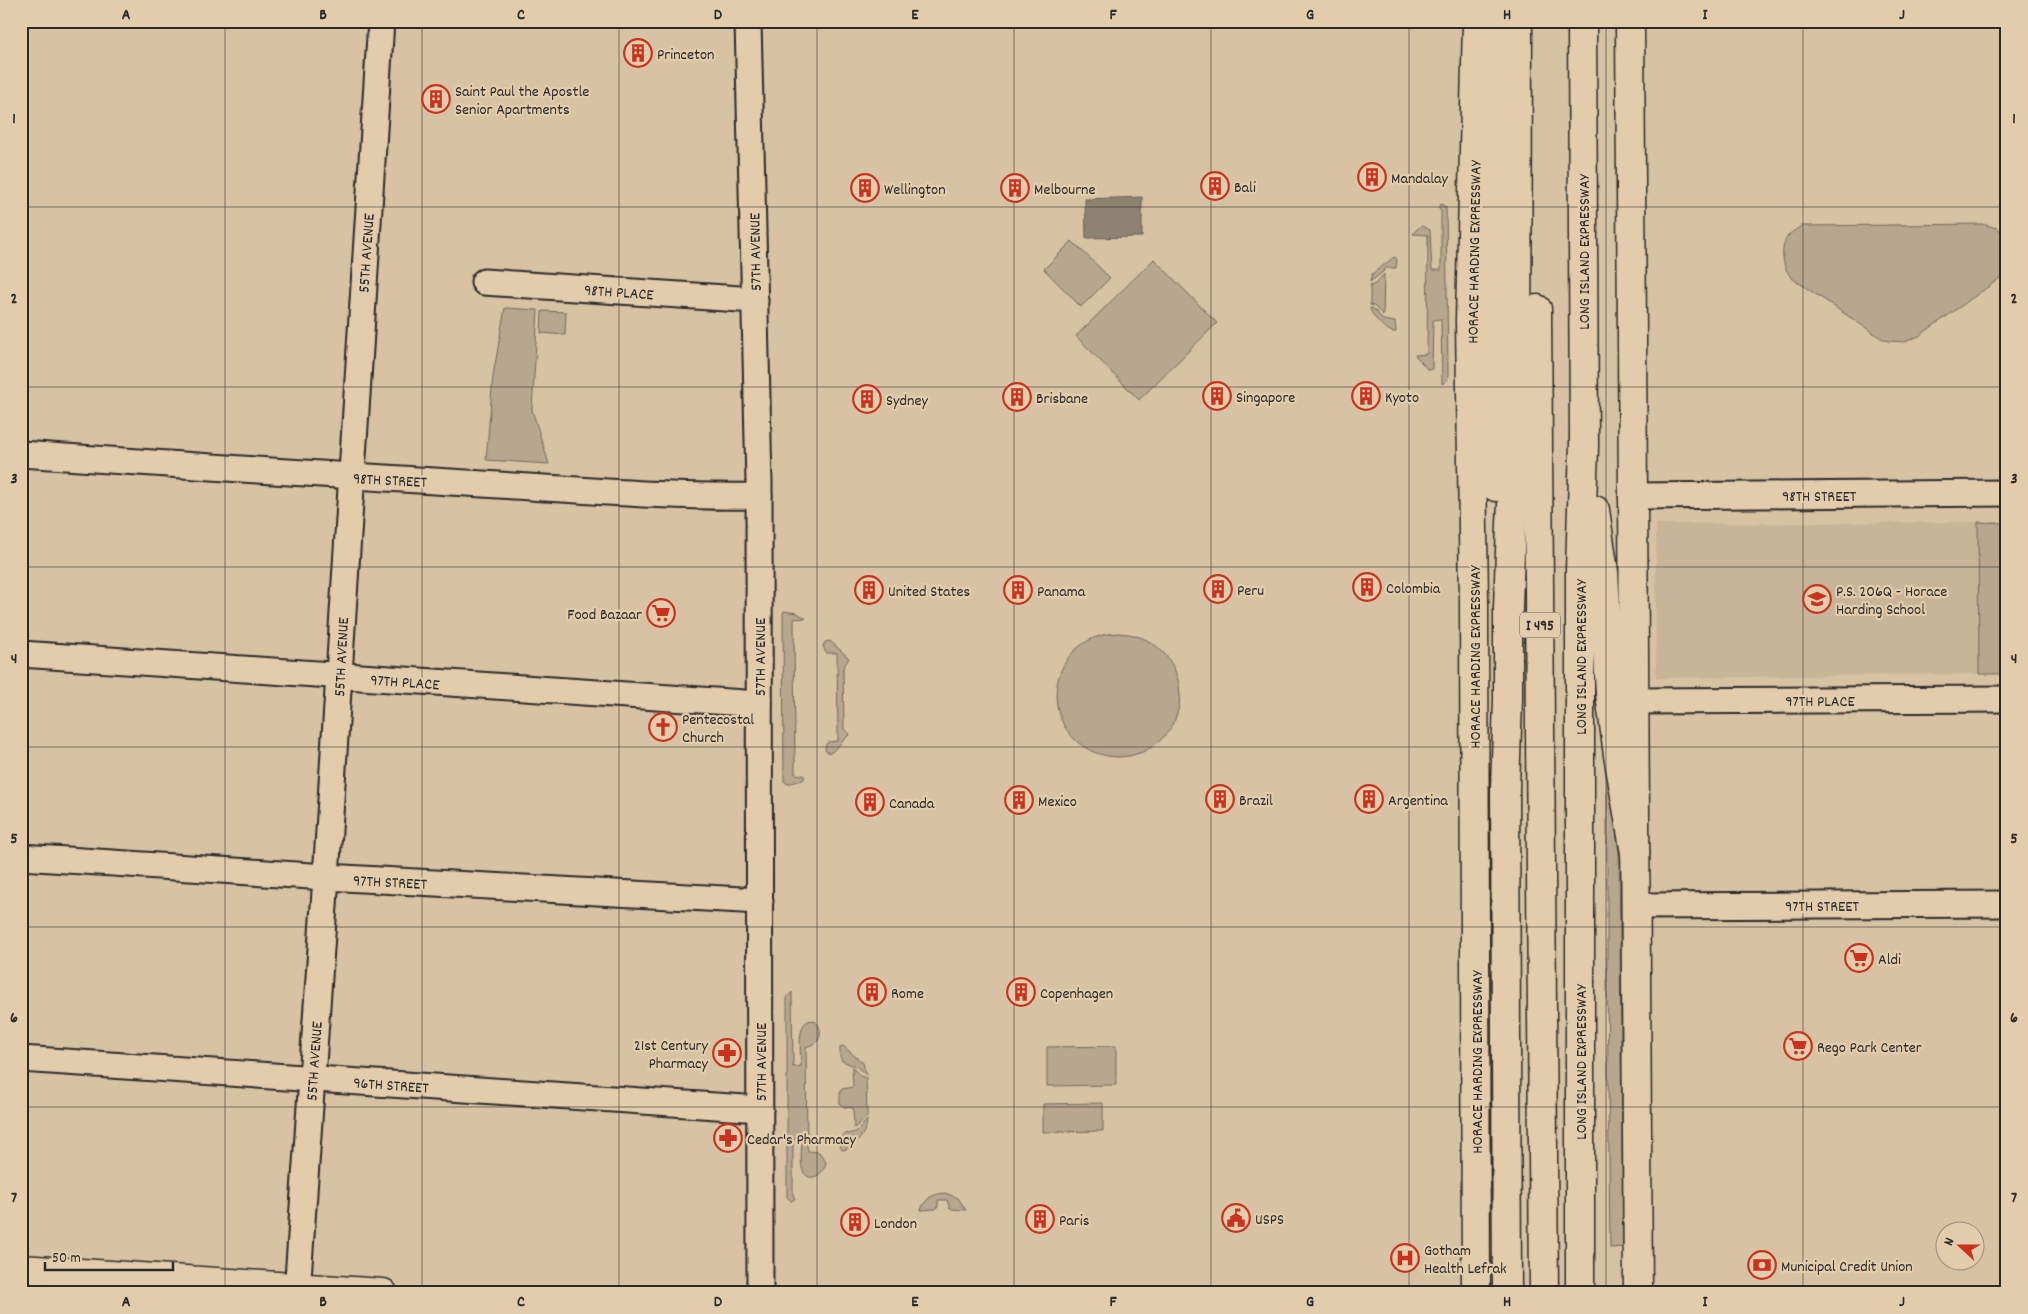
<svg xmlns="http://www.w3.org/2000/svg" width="2028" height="1314" viewBox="0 0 2028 1314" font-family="Dekko,sans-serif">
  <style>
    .built { fill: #c8b499 }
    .green { fill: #b8a68e; stroke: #72685c }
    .water { fill: #8e8271; stroke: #665f55 }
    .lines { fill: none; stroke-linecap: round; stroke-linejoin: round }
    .minor-casing { stroke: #2b2b2b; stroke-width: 29 }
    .major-casing { stroke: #2b2b2b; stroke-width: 31 }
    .highway-casing { stroke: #2b2b2b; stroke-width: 31 }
    .minor { stroke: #e3ccac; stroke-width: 25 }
    .major { stroke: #e3ccac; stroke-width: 28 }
    .highway { stroke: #e3ccac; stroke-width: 28 }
    .grid { fill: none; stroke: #2b2b2b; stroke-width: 1; stroke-opacity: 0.55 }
    .labels { text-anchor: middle; stroke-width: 4.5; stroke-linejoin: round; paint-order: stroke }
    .shield { fill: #e3ccac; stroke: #625b52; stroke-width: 1 }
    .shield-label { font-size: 15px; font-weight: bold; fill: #2b2b2b }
    .poi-label { font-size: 16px; fill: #2b2b2b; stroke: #e3ccac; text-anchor: start }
    .street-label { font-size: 16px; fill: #2b2b2b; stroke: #e3ccac }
    .neatline { fill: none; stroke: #2b2b2b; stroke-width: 2 }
    .grid-label { font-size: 16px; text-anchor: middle; font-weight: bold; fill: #2b2b2b }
  </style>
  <rect width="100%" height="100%" fill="#d8c2a4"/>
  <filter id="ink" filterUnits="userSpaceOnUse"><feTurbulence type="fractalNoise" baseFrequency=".02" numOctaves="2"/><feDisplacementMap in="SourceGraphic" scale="10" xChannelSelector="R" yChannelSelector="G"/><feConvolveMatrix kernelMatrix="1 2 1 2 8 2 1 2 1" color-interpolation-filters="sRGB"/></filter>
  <g filter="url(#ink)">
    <path class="built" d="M1978,522L1979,674L1656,678V524Z"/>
    <g class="green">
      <path d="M1441,204L1446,207L1448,376L1446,381L1442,384L1441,319L1433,320L1432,369L1428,370L1415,355L1427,354L1428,242V235L1413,234L1417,229L1422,226L1430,230L1432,270H1441V211L1438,208Z"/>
      <path d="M1982,224L1997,228L2007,236L2006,274L1919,336L1905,342L1888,341L1881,338L1793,279C1782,269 1779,248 1788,236C1791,232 1797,229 1802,226Z"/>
      <path d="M1072,241L1110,278L1081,307L1044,269Z"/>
      <path d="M1394,257L1397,259L1396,268H1385L1384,271L1370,282L1372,274Z"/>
      <path d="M1154,259L1217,323L1139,400L1076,336Z"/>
      <path d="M1384,274L1383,315L1374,306L1370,305V286L1375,284Z"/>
      <path d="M505,308L538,310L532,410L549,464L486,460L493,376Z"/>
      <path d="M1370,308L1374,309L1383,320L1395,322L1396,332C1388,334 1371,316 1370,308Z"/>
      <path d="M542,311L566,312L565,335L541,333Z"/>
      <path d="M1978,522L2007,523V674H1979Z"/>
      <path d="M784,611L797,613L806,618L794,619L795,774L803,775L805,777L803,780L787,784L784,781L783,614Z"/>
      <circle cx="1118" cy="695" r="62"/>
      <path d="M830,641L849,658L843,668L844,729L850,734L832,752L829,753L825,750L826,744L829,742L838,741V735L837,653H826L823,646L825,642Z"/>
      <path d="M1607,766L1619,853L1623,1247L1610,1248L1607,980Z"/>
      <path d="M792,992L793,1067L801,1066C801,1054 795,1015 815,1021C822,1028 822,1036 816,1043L806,1047L807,1145L808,1151L819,1152L826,1162C824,1176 807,1185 802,1168C800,1159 802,1148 802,1139H793V1194L795,1199L791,1201L787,1197V997Z"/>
      <path d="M843,1046L863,1063L866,1075L857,1067L842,1061L840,1057V1047Z"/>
      <path d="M1116,1046V1085L1047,1086V1047Z"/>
      <path d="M852,1067L860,1076L866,1078L867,1117L854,1128L853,1108L844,1107L840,1103V1093L842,1089L853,1087Z"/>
      <path d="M1103,1103V1131L1043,1132V1104Z"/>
      <path d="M867,1120C867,1132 854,1150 842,1150L839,1144C843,1128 850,1137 858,1130C862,1127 863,1123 867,1120Z"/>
      <path d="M945,1193L958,1198L966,1210L950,1209L947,1200H938V1207L936,1209L921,1210C925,1198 933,1194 945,1193Z"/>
    </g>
    <path class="water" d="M1142,197V237L1086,238L1085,199Z"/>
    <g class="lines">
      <defs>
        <g id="minor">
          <path d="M748,21L759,482L760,1293"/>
          <path d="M484,282L755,300"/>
          <path d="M21,454C180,465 340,476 499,485C585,490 672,498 759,496"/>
          <path d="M1632,496L2007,493"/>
          <path d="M21,654L759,704"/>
          <path d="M1633,701L2007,699"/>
          <path d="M21,857L326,877L760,901"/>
          <path d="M1636,906L2007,904"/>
          <path d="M21,1059L760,1109"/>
          <path d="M95,1293L97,1274"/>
          <path d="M297,1293L326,877L381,21"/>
        </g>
        <g id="major">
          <path d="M1630,21L1638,1293"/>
          <path d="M21,1269L383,1293"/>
          <path d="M1476,1293L1474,600L1470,321L1477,21"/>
        </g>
        <g id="highway">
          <path d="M1490,21L1493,38L1496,487"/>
          <path d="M1537,309L1544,1293"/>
          <path d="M1595,510L1604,572L1610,694L1618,755L1635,853"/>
          <path d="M1507,1293L1505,788L1508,700V607L1511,524L1517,407L1518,21"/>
          <path d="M1580,1293V571L1584,446L1582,21"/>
        </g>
      </defs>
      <use href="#minor" class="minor-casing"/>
      <use href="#major" class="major-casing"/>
      <use href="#highway" class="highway-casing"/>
      <use href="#minor" class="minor"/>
      <use href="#major" class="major"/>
      <use href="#highway" class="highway"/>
    </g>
  </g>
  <path class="grid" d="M225,21V1293M422,21V1293M619,21V1293M817,21V1293M1014,21V1293M1211,21V1293M1409,21V1293M1606,21V1293M1803,21V1293M21,207H2007M21,387H2007M21,567H2007M21,747H2007M21,927H2007M21,1107H2007"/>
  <defs>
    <symbol id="building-ring" viewBox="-11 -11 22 22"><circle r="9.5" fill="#e3ccac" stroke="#c8321e" stroke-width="1.5"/><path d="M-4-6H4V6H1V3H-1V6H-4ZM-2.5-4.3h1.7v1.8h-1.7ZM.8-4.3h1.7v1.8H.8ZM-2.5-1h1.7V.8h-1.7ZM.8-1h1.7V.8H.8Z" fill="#c8321e"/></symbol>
    <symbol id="school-ring" viewBox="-11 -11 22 22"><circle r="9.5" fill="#e3ccac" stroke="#c8321e" stroke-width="1.5"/><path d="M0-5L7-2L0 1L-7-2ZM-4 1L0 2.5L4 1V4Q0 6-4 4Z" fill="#c8321e"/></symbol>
    <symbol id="supermarket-ring" viewBox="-11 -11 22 22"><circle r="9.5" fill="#e3ccac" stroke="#c8321e" stroke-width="1.5"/><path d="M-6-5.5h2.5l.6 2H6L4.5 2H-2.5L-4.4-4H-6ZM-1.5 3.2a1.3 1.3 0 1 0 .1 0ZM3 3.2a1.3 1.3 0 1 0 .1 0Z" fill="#c8321e"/></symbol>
    <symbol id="church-ring" viewBox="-11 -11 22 22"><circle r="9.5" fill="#e3ccac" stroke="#c8321e" stroke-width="1.5"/><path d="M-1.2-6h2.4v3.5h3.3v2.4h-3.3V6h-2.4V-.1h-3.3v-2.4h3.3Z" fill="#c8321e"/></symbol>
    <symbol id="pharmacy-ring" viewBox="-11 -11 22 22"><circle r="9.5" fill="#e3ccac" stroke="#c8321e" stroke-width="1.5"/><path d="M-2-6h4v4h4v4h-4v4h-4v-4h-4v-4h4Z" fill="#c8321e"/></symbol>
    <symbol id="civic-ring" viewBox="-11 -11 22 22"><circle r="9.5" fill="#e3ccac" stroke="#c8321e" stroke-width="1.5"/><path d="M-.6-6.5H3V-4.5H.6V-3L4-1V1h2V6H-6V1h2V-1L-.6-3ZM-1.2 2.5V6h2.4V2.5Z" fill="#c8321e"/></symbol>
    <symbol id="hospital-ring" viewBox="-11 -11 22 22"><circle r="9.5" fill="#e3ccac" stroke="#c8321e" stroke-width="1.5"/><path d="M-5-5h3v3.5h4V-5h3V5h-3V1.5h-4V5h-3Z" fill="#c8321e"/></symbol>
    <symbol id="bank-ring" viewBox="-11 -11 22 22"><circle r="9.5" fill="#e3ccac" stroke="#c8321e" stroke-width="1.5"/><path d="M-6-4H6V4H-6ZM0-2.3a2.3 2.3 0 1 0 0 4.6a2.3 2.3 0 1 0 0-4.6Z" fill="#c8321e"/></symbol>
  </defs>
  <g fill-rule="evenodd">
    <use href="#building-ring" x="622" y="37" width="32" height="32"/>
    <use href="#building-ring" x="420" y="83" width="32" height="32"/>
    <use href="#building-ring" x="1356" y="161" width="32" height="32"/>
    <use href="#building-ring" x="1199" y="170" width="32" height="32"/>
    <use href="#building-ring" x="849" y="172" width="32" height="32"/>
    <use href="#building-ring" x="999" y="172" width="32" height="32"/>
    <use href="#building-ring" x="1201" y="380" width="32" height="32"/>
    <use href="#building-ring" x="1350" y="380" width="32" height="32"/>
    <use href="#building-ring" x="1001" y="381" width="32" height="32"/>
    <use href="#building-ring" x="851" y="383" width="32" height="32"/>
    <use href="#building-ring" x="1351" y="571" width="32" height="32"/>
    <use href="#building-ring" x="1202" y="573" width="32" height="32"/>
    <use href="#building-ring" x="853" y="574" width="32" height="32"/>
    <use href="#building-ring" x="1002" y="574" width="32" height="32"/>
    <use href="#school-ring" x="1801" y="583" width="32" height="32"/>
    <use href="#supermarket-ring" x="645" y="597" width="32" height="32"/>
    <use href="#church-ring" x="647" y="711" width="32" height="32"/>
    <use href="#building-ring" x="1204" y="783" width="32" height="32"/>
    <use href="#building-ring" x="1353" y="783" width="32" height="32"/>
    <use href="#building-ring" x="1003" y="784" width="32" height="32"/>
    <use href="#building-ring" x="854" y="786" width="32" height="32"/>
    <use href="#supermarket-ring" x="1843" y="942" width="32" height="32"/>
    <use href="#building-ring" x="856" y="976" width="32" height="32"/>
    <use href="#building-ring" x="1005" y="976" width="32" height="32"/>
    <use href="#supermarket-ring" x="1782" y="1030" width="32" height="32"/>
    <use href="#pharmacy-ring" x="711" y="1037" width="32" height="32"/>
    <use href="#pharmacy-ring" x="712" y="1122" width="32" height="32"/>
    <use href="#civic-ring" x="1220" y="1202" width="32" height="32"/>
    <use href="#building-ring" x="1024" y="1203" width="32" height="32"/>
    <use href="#building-ring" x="839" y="1206" width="32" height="32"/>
    <use href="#hospital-ring" x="1389" y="1242" width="32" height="32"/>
    <use href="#bank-ring" x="1746" y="1249" width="32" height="32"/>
  </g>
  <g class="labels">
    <rect class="shield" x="1520" y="612.5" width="40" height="25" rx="4"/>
    <g class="shield-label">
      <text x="1540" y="630">I 495</text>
    </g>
    <g class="poi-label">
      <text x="657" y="59">Princeton</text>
      <text x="455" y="96">Saint Paul the Apostle<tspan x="455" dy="18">Senior Apartments</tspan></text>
      <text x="1391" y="183">Mandalay</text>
      <text x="1234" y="192">Bali</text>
      <text x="884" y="194">Wellington</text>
      <text x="1034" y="194">Melbourne</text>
      <text x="1236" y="402">Singapore</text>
      <text x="1385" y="402">Kyoto</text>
      <text x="1036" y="403">Brisbane</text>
      <text x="886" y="405">Sydney</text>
      <text x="1386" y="593">Colombia</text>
      <text x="1237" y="595">Peru</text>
      <text x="888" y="596">United States</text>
      <text x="1037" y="596">Panama</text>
      <text x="1836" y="596">P.S. 206Q - Horace<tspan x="1836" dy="18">Harding School</tspan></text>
      <text x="642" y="619" text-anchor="end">Food Bazaar</text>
      <text x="682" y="724">Pentecostal<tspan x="682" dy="18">Church</tspan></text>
      <text x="1239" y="805">Brazil</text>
      <text x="1388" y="805">Argentina</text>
      <text x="1038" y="806">Mexico</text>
      <text x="889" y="808">Canada</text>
      <text x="1878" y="964">Aldi</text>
      <text x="891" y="998">Rome</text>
      <text x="1040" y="998">Copenhagen</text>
      <text x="708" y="1050" text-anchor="end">21st Century<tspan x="708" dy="18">Pharmacy</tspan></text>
      <text x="1817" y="1052">Rego Park Center</text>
      <text x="747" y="1144">Cedar's Pharmacy</text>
      <text x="1255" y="1224">USPS</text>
      <text x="1059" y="1225">Paris</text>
      <text x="874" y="1228">London</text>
      <text x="1424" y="1255">Gotham<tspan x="1424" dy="18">Health Lefrak</tspan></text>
      <text x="1781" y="1271">Municipal Credit Union</text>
    </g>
    <g class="street-label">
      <text transform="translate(754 252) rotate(-91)" y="6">57TH AVENUE</text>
      <text transform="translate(1473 252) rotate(-89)" y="6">HORACE HARDING EXPRESSWAY</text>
      <text transform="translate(1583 252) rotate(-90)" y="6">LONG ISLAND EXPRESSWAY</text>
      <text transform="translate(365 253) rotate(-86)" y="6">55TH AVENUE</text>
      <text transform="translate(619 291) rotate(4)" y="6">98TH PLACE</text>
      <text transform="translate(390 479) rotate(3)" y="6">98TH STREET</text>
      <text x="1819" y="501">98TH STREET</text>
      <text transform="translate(340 657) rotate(-87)" y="6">55TH AVENUE</text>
      <text transform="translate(759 657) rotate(-90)" y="6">57TH AVENUE</text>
      <text transform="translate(1474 657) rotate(-90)" y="6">HORACE HARDING EXPRESSWAY</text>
      <text transform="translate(1580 657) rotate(-90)" y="6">LONG ISLAND EXPRESSWAY</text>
      <text transform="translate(405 681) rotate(4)" y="6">97TH PLACE</text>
      <text x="1820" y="706">97TH PLACE</text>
      <text transform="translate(390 881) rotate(3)" y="6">97TH STREET</text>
      <text x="1822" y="911">97TH STREET</text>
      <text transform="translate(313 1061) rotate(-86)" y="6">55TH AVENUE</text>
      <text transform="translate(760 1062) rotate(-90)" y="6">57TH AVENUE</text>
      <text transform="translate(1476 1062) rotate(-90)" y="6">HORACE HARDING EXPRESSWAY</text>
      <text transform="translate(1580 1062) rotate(-90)" y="6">LONG ISLAND EXPRESSWAY</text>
      <text transform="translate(391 1084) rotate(4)" y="6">96TH STREET</text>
    </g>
  </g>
  <rect width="2028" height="1314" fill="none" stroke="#e3ccac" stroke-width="55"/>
  <g transform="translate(1960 1246) rotate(291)"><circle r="24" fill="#e3ccac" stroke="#998c78"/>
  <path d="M0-4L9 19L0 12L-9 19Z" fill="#c8321e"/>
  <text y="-8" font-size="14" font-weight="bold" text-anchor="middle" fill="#2b2b2b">N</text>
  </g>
  <path d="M45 1262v8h128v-8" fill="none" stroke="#2b2b2b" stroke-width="2.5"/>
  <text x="52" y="1262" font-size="15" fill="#2b2b2b" stroke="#e3ccac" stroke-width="4" paint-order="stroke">50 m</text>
  <rect x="28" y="28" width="1972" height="1258" class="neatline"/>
  <g class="grid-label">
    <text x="126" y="19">A</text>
    <text x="323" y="19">B</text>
    <text x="521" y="19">C</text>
    <text x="718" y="19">D</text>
    <text x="915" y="19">E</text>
    <text x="1113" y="19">F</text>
    <text x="1310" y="19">G</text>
    <text x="1507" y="19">H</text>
    <text x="1705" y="19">I</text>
    <text x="1902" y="19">J</text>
    <text x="14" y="123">1</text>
    <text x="2014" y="123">1</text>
    <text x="14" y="303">2</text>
    <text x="2014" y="303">2</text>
    <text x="14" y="483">3</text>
    <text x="2014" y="483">3</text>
    <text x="14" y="663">4</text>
    <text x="2014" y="663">4</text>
    <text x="14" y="843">5</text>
    <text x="2014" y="843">5</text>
    <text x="14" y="1022">6</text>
    <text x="2014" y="1022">6</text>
    <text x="14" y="1202">7</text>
    <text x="2014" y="1202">7</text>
    <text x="126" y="1306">A</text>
    <text x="323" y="1306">B</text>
    <text x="521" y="1306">C</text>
    <text x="718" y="1306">D</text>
    <text x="915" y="1306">E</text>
    <text x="1113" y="1306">F</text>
    <text x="1310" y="1306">G</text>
    <text x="1507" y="1306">H</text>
    <text x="1705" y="1306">I</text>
    <text x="1902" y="1306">J</text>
  </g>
</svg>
